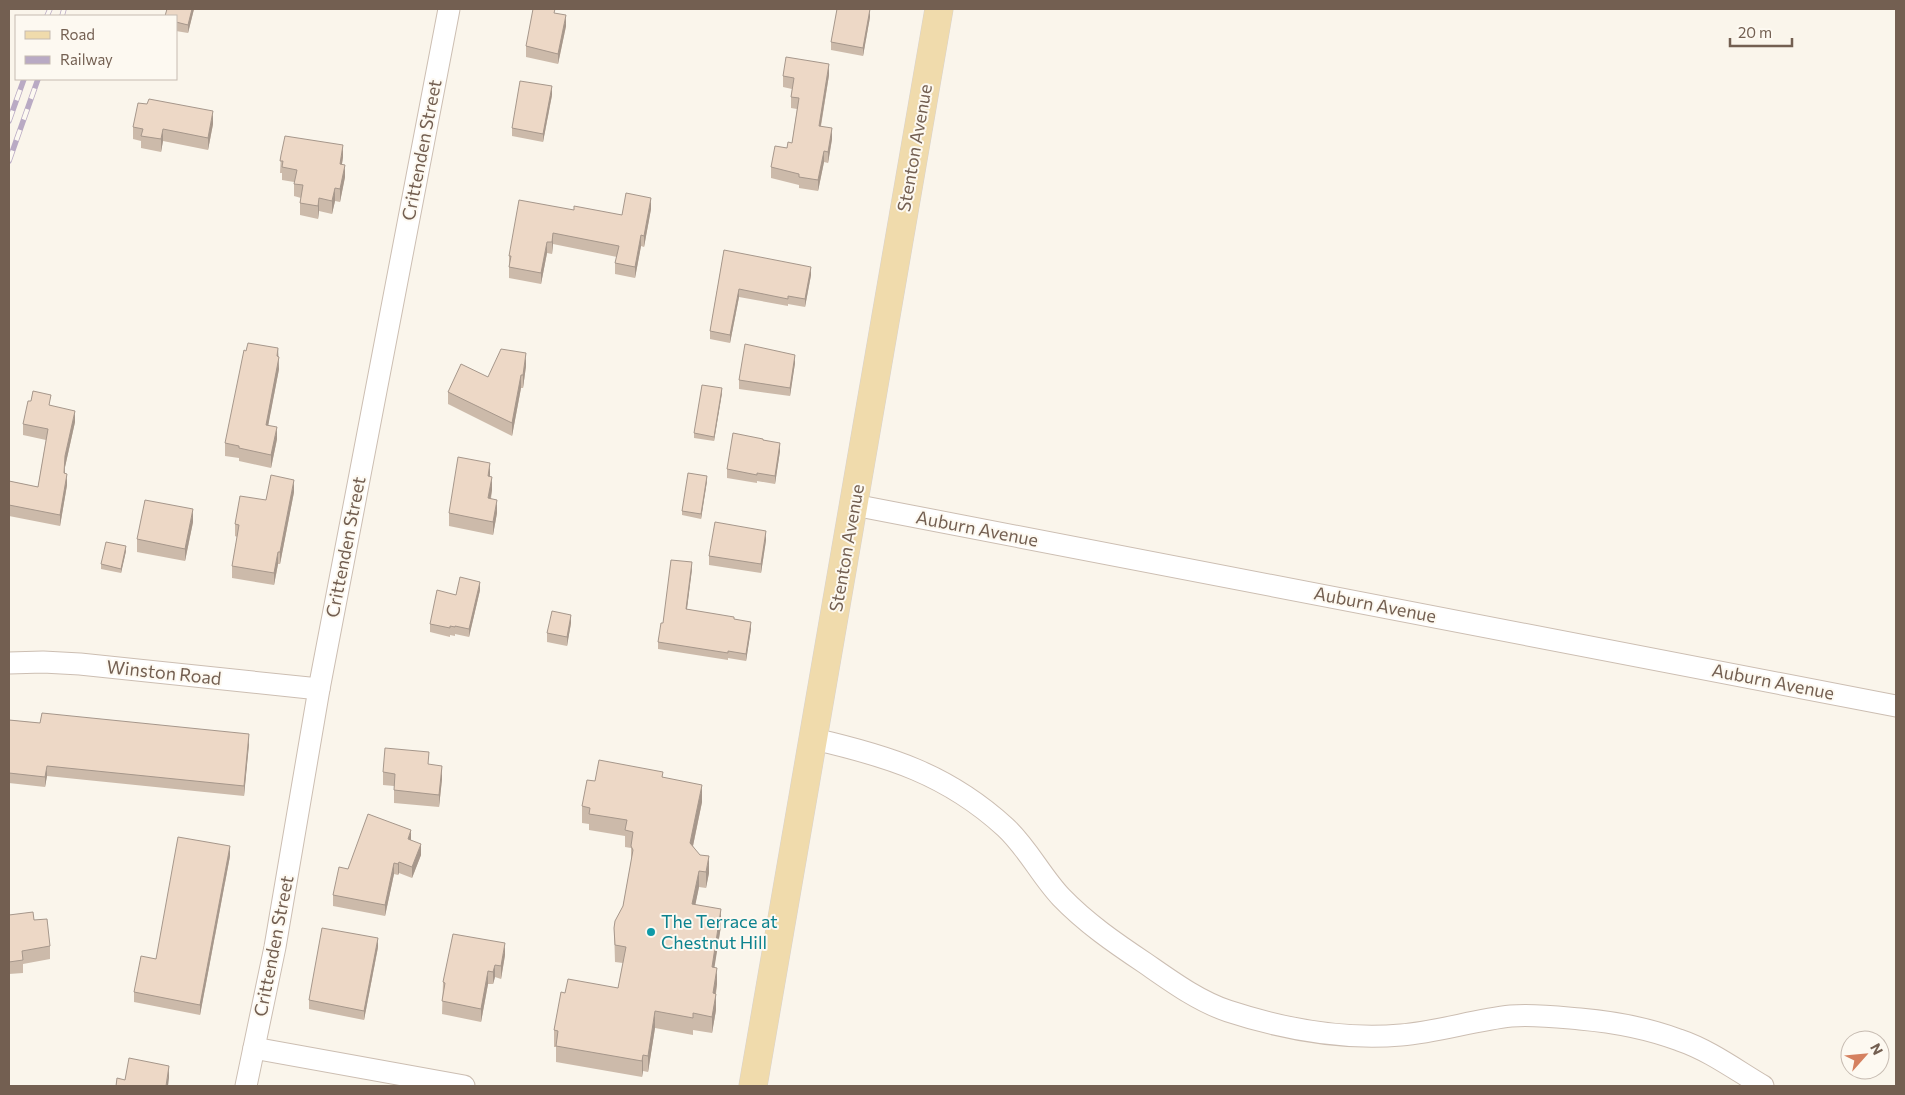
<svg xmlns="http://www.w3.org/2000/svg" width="1905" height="1095" viewBox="0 0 1905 1095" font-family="Commissioner,sans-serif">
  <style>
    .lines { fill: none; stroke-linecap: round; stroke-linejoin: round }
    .minor-casing { stroke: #ccbeb2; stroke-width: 23 }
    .primary-casing { stroke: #d8d2ce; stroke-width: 29 }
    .minor { stroke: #fff; stroke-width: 21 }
    .primary { stroke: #f0dbac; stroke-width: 28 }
    .rail-casing { stroke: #b9aac4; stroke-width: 5.5 }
    .rail { stroke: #fdf9f1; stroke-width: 4; stroke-dasharray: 11; stroke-linecap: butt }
    .wall { fill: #ccbaaa }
    .shaded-wall { fill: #a6978b }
    .building { fill: #edd8c6; stroke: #a6978b }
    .culture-dot { fill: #0f9aa8; stroke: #fdf9f1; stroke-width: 2 }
    .labels { text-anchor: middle; stroke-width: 4; stroke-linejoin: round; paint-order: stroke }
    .street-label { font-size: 18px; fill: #735f51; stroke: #fdf9f1 }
    .culture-label { font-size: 18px; fill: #0d838f; stroke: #fdf9f1; text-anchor: start }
  </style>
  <rect width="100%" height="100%" fill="#faf5eb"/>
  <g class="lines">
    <defs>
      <g id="minor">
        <path d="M854,505L1896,706"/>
        <path d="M9,663L43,662L80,664L319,689"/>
        <path d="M814,739C888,756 947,774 1005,827C1027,847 1041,876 1061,897C1086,923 1115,943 1145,963C1171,981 1198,1001 1228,1011C1283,1029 1343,1040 1401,1035C1438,1032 1474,1020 1511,1016C1534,1014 1558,1017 1580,1019C1614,1022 1647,1028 1679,1040C1709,1050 1736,1070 1763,1086"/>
        <path d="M254,1048L464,1086"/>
        <path d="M246,1086L275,947L319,689L449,9"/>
      </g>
      <path id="primary" d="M753,1086L939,9"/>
    </defs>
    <use href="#minor" class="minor-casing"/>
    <use href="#primary" class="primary-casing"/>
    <use href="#minor" class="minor"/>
    <use href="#primary" class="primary"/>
    <defs>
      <g id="rail">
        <path d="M47,16L50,9"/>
        <path d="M62,16L64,9"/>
        <path d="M9,121L24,79"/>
        <path d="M9,161L38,79"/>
      </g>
    </defs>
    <use href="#rail" class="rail-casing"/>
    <use href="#rail" class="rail"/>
  </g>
  <g class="wall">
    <path d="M167,9H194L188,33L176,31V16Z"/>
    <path d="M556,14L566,26L558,64L526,57V46Z"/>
    <path d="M870,17L863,56L831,50V42Z"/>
    <path d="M829,75L821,126L832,139L828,163L824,162L818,191L799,188V185L771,178V167L792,143L797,109L791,108V97L792,89L783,87V76Z"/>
    <path d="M552,95L543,142L512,136V128Z"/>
    <path d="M213,124L208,150L163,141L161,152L141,148V141L133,139V127Z"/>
    <path d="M281,155L343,157L342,164L345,177L340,202L335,201L332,214L319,211L318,219L300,215V203L301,198L294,196V182L282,180V173H280Z"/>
    <path d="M651,209L644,247L641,246L635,278L615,274V263L617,257L553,244L552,254L547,253L541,284L509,278V256L574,210L622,215Z"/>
    <path d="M724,250L811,275L805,307L788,304V306L739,297L730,343L710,339V331Z"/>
    <path d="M278,357L279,369L268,425L277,439L271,468L239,461V458L225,456V443Z"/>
    <path d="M795,363L790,396L739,389V380Z"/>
    <path d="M526,366L523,388H521L512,436L448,404V392L488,377Z"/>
    <path d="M722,393L714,441L694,438V433Z"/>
    <path d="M51,406L75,422L65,467V473L67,485L60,526L9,516V481L38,487L46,440L23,435V424Z"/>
    <path d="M763,440L780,451L775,484L757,481V483L727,478V469Z"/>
    <path d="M490,477L492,490L491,499L497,513L493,535L449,526V513Z"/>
    <path d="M707,481L701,519L682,515V511Z"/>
    <path d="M294,492L280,564H278L274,585L232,578V566L237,537L235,536V524L266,500Z"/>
    <path d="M193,522L185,561L137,552V539Z"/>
    <path d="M766,540L761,573L709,565V556Z"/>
    <path d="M126,551L121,573L101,569V564Z"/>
    <path d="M692,569L687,609L734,619L751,629L746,661L728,658V660L658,649V642L663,623Z"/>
    <path d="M480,590L469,637L455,634V636L450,635V637L430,632V624L456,595Z"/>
    <path d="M571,623L567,646L547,642V633Z"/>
    <path d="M9,720L249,744L244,796L47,776L45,787L9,783Z"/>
    <path d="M383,772L442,779L439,807L394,803V786L383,785Z"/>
    <path d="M663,777L702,802L693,846L709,873L706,888L699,887L695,905L721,926L714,967L717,984L716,994V1010L712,1033L693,1030V1035L655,1028L648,1072L643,1071L642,1077L556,1062V1047H554V1030L565,993L618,988L623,963L615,962L614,928L623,906L631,862V848L625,847V836L589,830V824L582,823V806L595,781Z"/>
    <path d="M411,840L421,855L412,878L399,873L398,875L394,874L385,916L333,906V895L348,869Z"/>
    <path d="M230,856L200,1015L134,1002V992L156,959Z"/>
    <path d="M9,915L34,920L50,946V959L23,964V973L9,974Z"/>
    <path d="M378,947L364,1020L309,1009V1000Z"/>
    <path d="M505,955L501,979L495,977L493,984H488L481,1022L442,1014L443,982Z"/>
  </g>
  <g class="shaded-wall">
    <path d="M192,9H194L188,33V25Z"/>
    <path d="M870,9V17L863,56V48Z"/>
    <path d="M566,15V26L558,64V54Z"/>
    <path d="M829,64V75L819,136V126Z"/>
    <path d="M552,86V95L543,142V134Z"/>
    <path d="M213,111V124L208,150V138Z"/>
    <path d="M832,128V139L828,163V152Z"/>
    <path d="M163,129V141L161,152V139Z"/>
    <path d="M343,145V157L340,176V164Z"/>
    <path d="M824,151V162L818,191V180Z"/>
    <path d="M345,165V177L340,202V189Z"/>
    <path d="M335,188V201L332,214V201Z"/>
    <path d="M319,198V211L318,219V206Z"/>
    <path d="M651,198V209L644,247V236Z"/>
    <path d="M553,233V244L552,254V242Z"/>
    <path d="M641,235V246L635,278V267Z"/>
    <path d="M547,242V253L541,284V273Z"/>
    <path d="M811,267V275L805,307V299Z"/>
    <path d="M739,289V297L730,343V335Z"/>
    <path d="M278,348L279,369L266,437V425Z"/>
    <path d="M526,353V366L523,388V375Z"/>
    <path d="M795,355V363L790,396V388Z"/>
    <path d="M521,375V388L512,436V423Z"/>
    <path d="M722,388V393L714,441V437Z"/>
    <path d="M75,411V422L65,467L64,484V473L65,456Z"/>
    <path d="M277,427V439L271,468V455Z"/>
    <path d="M780,443V451L775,484V476Z"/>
    <path d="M490,463V475L488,489V476Z"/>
    <path d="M67,474V485L60,526V515Z"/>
    <path d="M707,476V481L701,519V514Z"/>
    <path d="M492,477V490L488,511V498Z"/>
    <path d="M294,480V492L280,564V552Z"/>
    <path d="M497,500V513L493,535V522Z"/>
    <path d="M193,509V522L185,561V549Z"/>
    <path d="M766,531V540L761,573V564Z"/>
    <path d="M126,546V551L121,573V569Z"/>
    <path d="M278,552V564L274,585V573Z"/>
    <path d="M692,562V569L686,616V609Z"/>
    <path d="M480,582V590L469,637V629Z"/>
    <path d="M571,615V623L567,646V637Z"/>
    <path d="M751,622V629L746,661V654Z"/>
    <path d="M249,734V744L244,796V786Z"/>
    <path d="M47,766V776L45,787V777Z"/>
    <path d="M442,766V779L439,807V795Z"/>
    <path d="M702,785V802L690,860V843Z"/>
    <path d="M411,830V841L408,839Z"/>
    <path d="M421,844V855L412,878V867Z"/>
    <path d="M230,846V856L200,1015V1005Z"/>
    <path d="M709,856V873L706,888V872Z"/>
    <path d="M399,862V873L398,875V864Z"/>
    <path d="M394,863V874L385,916V905Z"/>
    <path d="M699,871V887L692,921V904Z"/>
    <path d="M721,909V926L712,983V967Z"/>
    <path d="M378,938V947L364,1020V1011Z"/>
    <path d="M505,943V955L501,979V966Z"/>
    <path d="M495,965V977L493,984V972Z"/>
    <path d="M717,968V984L713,1010V993Z"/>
    <path d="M488,971V984L481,1022V1009Z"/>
    <path d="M716,994V1010L712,1033V1017Z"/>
    <path d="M655,1011V1028L648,1072V1056Z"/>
    <path d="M643,1055V1071L642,1077V1061Z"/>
    <path d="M169,1066V1078L168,1086H166Z"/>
  </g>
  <g class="building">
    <path d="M167,9H192L188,25L176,22V16H165Z"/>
    <path d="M533,9H555L554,13L566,15L558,54L526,46Z"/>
    <path d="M837,9H870L863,48L831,42Z"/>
    <path d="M786,57L829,64L819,126L832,128L828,152L824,151L818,180L799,177V174L771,167L775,146L787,148L788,142L792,143L799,98L791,97L794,78L783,76Z"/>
    <path d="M520,81L552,86L543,134L512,128Z"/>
    <path d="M149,99L213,111L208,138L163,129L161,139L141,136L143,129L133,127L138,103L147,104Z"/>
    <path d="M285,136L343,145L340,164L345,165L340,189L335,188L332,201L319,198L318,206L300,203L303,185L294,184L297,170L282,167L283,161H280L281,155Z"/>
    <path d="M626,193L651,198L644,236L641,235L635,267L615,263L619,246L553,233L552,242H547L541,273L509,267L511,256H509L519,200L574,210V206L622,215Z"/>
    <path d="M724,250L811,267L805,299L788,296V299L739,289L730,335L710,331Z"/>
    <path d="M248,343L278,348L277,356L279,357L266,425L277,427L271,455L239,448V446L225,443L244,350L246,351Z"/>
    <path d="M745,344L795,355L790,388L739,380Z"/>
    <path d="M501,349L526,353L523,375H521L512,423L448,392L461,364L488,377Z"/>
    <path d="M702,385L722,388L714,437L694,433Z"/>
    <path d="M33,391L51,395L49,405L75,411L65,456L64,473L67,474L60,515L9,505V481L38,487L48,429L23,424L28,401H31Z"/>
    <path d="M733,433L763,439V440L780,443L775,476L757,473V475L727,469Z"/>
    <path d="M458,457L490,463L488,476L492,477L488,498L497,500L493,522L449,513Z"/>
    <path d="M688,473L707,476L701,514L682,511Z"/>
    <path d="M271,475L294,480L280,552H278L274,573L232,566L239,525L235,524L240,496L266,500Z"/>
    <path d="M145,500L193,509L185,549L137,539Z"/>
    <path d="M715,522L766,531L761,564L709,556Z"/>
    <path d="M106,542L126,546L121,569L101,564Z"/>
    <path d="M671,560L692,562L686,609L734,617V619L751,622L746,654L728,651V653L658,642L661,623H663Z"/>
    <path d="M460,577L480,582L469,629L455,626V627L450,626V628L430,624L437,590L456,595Z"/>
    <path d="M552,611L571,615L567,637L547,633Z"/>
    <path d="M42,713L249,734L244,786L47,766L45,777L9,773V720L40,723Z"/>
    <path d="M385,748L429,752L428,764L442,766L439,795L394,790L395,774L383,772Z"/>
    <path d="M599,760L663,772L662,777L702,785L690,843L700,855L709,856L706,872L699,871L692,904L721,909L712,967L717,968L713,993L716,994L712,1017L693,1013V1018L655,1011L648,1056L643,1055L642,1061L556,1046L558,1031L554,1030L561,992L565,993L568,979L618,988L626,947L615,945L614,928L615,921L623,906L633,850L631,846L633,832L625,830L627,820L589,814L590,808L582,806L587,780L595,781Z"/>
    <path d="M368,814L411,830L408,839L421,844L412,867L399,862L398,864L394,863L385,905L333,895L339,867L348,869Z"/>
    <path d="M178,837L230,846L200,1005L134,992L141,956L156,959Z"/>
    <path d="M33,912L34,920L47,919L50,946L22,951L23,960L9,962V915Z"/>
    <path d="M322,928L378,938L364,1011L309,1000Z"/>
    <path d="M453,934L505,943L501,966L495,965L493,972L488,971L481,1009L442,1001L445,983L443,982Z"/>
    <path d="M129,1058L169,1066L166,1086H116L117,1078L125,1080Z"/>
  </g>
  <circle class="culture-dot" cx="651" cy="932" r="5"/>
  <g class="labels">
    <g class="street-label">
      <text transform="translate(915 148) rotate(-80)" y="6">Stenton Avenue</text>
      <text transform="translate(422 150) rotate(-79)" y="6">Crittenden Street</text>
      <text transform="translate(977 529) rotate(11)" y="6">Auburn Avenue</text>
      <text transform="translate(346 547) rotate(-79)" y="6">Crittenden Street</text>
      <text transform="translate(847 548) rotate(-80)" y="6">Stenton Avenue</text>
      <text transform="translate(1375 605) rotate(11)" y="6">Auburn Avenue</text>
      <text transform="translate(164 673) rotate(6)" y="6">Winston Road</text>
      <text transform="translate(1773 682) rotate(11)" y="6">Auburn Avenue</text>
      <text transform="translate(274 946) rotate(-79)" y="6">Crittenden Street</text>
    </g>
    <g class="culture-label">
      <text x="661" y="928">The Terrace at<tspan x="661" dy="21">Chestnut Hill</tspan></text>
    </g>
  </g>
  <rect width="1905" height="1095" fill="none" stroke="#735f51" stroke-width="20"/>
  <rect x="15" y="15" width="162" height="65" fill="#fdf9f1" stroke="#c6bbb1"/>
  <rect x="25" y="31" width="25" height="8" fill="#f0dbac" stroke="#c6bbb1"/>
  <text x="60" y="40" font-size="15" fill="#735f51">Road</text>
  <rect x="25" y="56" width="25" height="8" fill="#b9aac4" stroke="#c6bbb1"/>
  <text x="60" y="65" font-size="15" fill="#735f51">Railway</text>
  <g transform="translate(1865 1055) rotate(63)"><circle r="24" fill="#fdf9f1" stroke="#c6bbb1"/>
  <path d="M0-4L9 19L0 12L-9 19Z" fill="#d58160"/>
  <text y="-8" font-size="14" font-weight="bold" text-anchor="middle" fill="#735f51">N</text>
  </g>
  <path d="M1730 38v8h62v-8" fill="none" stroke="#735f51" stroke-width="2.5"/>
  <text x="1738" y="38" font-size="15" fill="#735f51" stroke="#fdf9f1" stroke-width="4" paint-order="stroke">20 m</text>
</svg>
